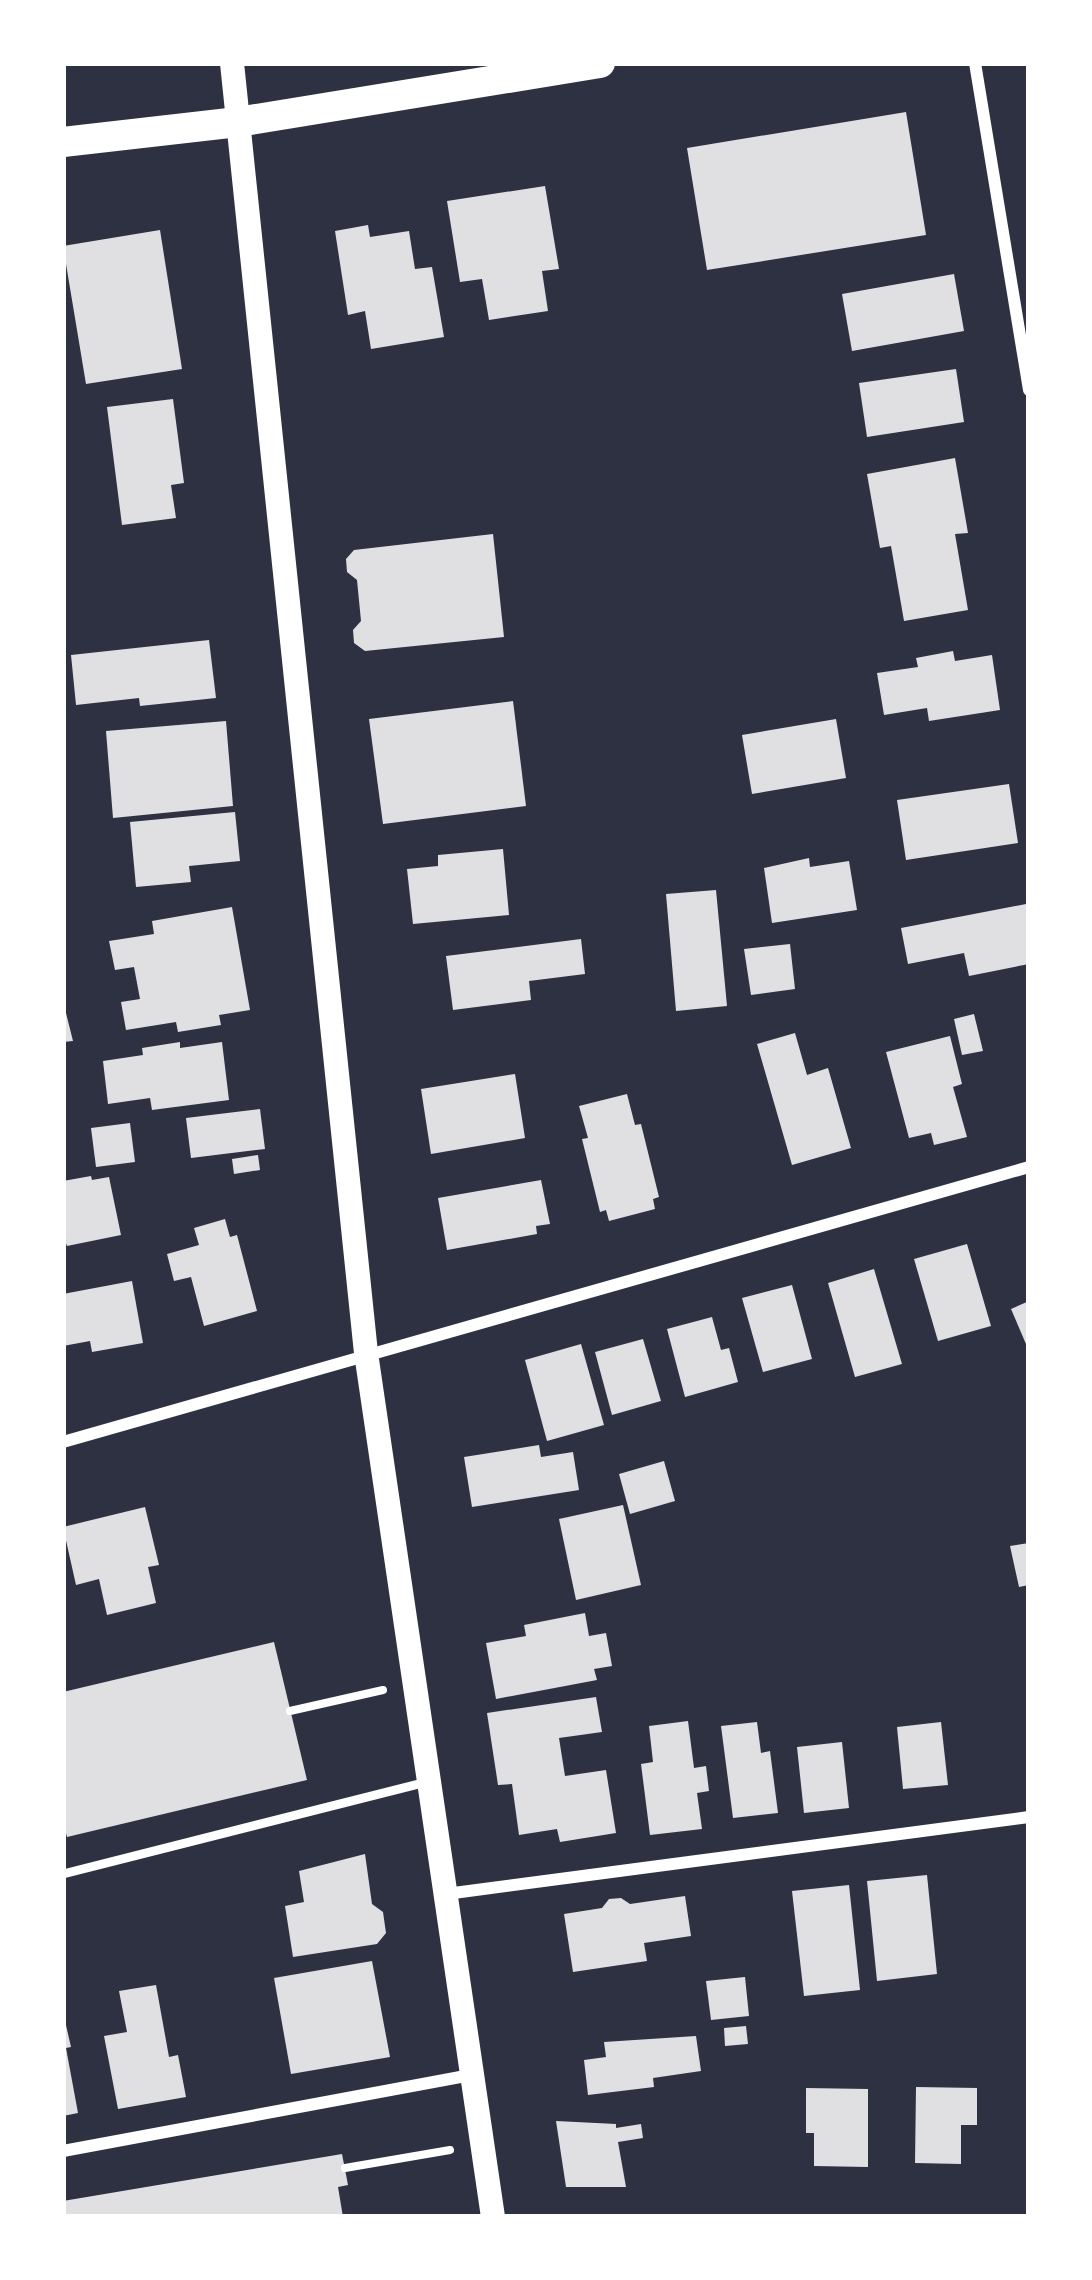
<svg xmlns="http://www.w3.org/2000/svg" width="1092" height="2280" viewBox="0 0 1092 2280" font-family="Quicksand,sans-serif">
  <style>
    .building { fill: #e0e0e3 }
    .lines { fill: none; stroke-linecap: round; stroke-linejoin: round }
    .path { stroke: #fff; stroke-width: 8 }
    .service { stroke: #fff; stroke-width: 9 }
    .minor { stroke: #fff; stroke-width: 12 }
    .secondary { stroke: #fff; stroke-width: 24 }
    .primary { stroke: #fff; stroke-width: 30 }
  </style>
  <rect width="100%" height="100%" fill="#2d3142"/>
  <g class="building">
    <path d="M906,112L926,235L707,270L687,148Z"/>
    <path d="M545,186L559,269L542,271L548,311L489,320L482,279L460,282L447,201Z"/>
    <path d="M368,225L370,237L409,231L415,269L432,267L444,337L371,349L365,311L348,315L335,231Z"/>
    <path d="M160,230L182,369L86,384L63,246Z"/>
    <path d="M954,274L964,331L852,351L842,294Z"/>
    <path d="M956,369L964,422L867,437L859,383Z"/>
    <path d="M173,399L184,483L171,485L176,518L122,525L107,407Z"/>
    <path d="M955,458L968,533L955,534L968,610L904,621L891,546L880,548L867,474Z"/>
    <path d="M493,534L504,637L365,651L354,643L353,630L361,621L357,580L347,572L346,559L354,550Z"/>
    <path d="M209,640L216,698L140,706L139,698L76,705L71,655Z"/>
    <path d="M953,651L955,661L992,655L1000,710L929,721L927,708L884,715L877,673L918,667L916,658Z"/>
    <path d="M513,701L526,806L383,824L369,719Z"/>
    <path d="M836,719L846,778L752,794L742,735Z"/>
    <path d="M226,721L233,806L113,818L106,731Z"/>
    <path d="M1009,784L1018,843L906,860L897,800Z"/>
    <path d="M235,812L240,861L189,866L191,882L136,887L130,822Z"/>
    <path d="M503,849L509,915L413,924L407,869L438,866V855Z"/>
    <path d="M809,858L810,867L849,861L857,910L772,923L764,868Z"/>
    <path d="M716,890L727,1006L676,1011L666,894Z"/>
    <path d="M1026,904L1029,964L969,976L964,953L908,964L901,928Z"/>
    <path d="M232,907L250,1010L219,1015L221,1025L178,1032L176,1022L126,1030L121,1002L140,999L134,967L115,970L109,941L154,934L152,921Z"/>
    <path d="M581,939L585,974L529,981L531,1000L453,1010L446,956Z"/>
    <path d="M790,944L795,989L751,995L744,949Z"/>
    <path d="M63,1001L73,1041L63,1042Z"/>
    <path d="M974,1014L983,1051L962,1055L954,1019Z"/>
    <path d="M795,1033L807,1075L828,1068L851,1148L792,1165L757,1044Z"/>
    <path d="M950,1036L962,1084L953,1087L967,1137L934,1145L931,1133L909,1138L886,1052Z"/>
    <path d="M180,1042V1048L222,1042L229,1100L152,1110L150,1098L108,1104L103,1061L143,1055L142,1048Z"/>
    <path d="M515,1074L525,1138L431,1154L421,1089Z"/>
    <path d="M627,1094L635,1125L641,1124L659,1197L653,1199L655,1209L609,1221L606,1210L600,1212L582,1139L588,1138L579,1106Z"/>
    <path d="M260,1109L265,1149L191,1158L186,1118Z"/>
    <path d="M130,1123L135,1162L96,1167L91,1128Z"/>
    <path d="M258,1155L260,1170L234,1174L232,1159Z"/>
    <path d="M91,1176L92,1180L109,1177L121,1235L67,1246L63,1235V1181Z"/>
    <path d="M541,1180L550,1224L536,1226L537,1234L447,1250L438,1198Z"/>
    <path d="M225,1219L230,1237L237,1235L257,1311L204,1326L191,1277L174,1281L167,1254L199,1245L194,1228Z"/>
    <path d="M967,1244L991,1326L938,1341L914,1259Z"/>
    <path d="M874,1269L902,1364L855,1377L828,1283Z"/>
    <path d="M132,1281L143,1343L92,1352L90,1341L63,1346V1294Z"/>
    <path d="M792,1285L812,1359L763,1372L742,1298Z"/>
    <path d="M1029,1301V1351L1011,1309Z"/>
    <path d="M712,1317L721,1350L729,1348L738,1382L685,1397L667,1329Z"/>
    <path d="M643,1339L661,1401L612,1415L595,1352Z"/>
    <path d="M581,1344L604,1425L547,1441L525,1360Z"/>
    <path d="M539,1445L541,1457L573,1452L579,1490L472,1507L464,1457Z"/>
    <path d="M664,1461L675,1501L630,1514L619,1474Z"/>
    <path d="M623,1505L641,1585L576,1600L559,1519Z"/>
    <path d="M145,1507L159,1565L148,1567L156,1603L107,1615L99,1579L76,1585L63,1527Z"/>
    <path d="M1029,1543V1585L1019,1587L1010,1546Z"/>
    <path d="M585,1613L589,1636L606,1633L612,1666L594,1669L597,1680L496,1699L486,1643L526,1636L524,1625Z"/>
    <path d="M274,1642L307,1780L67,1837L63,1822V1692Z"/>
    <path d="M596,1697L602,1732L559,1738L565,1776L606,1770L616,1833L560,1842L557,1829L519,1835L512,1784L498,1785L487,1713Z"/>
    <path d="M688,1721L694,1768L706,1766L709,1791L697,1793L702,1829L650,1835L641,1764L653,1762L649,1726Z"/>
    <path d="M757,1722L761,1753L770,1751L778,1813L733,1818L721,1726Z"/>
    <path d="M941,1722L948,1785L903,1789L897,1727Z"/>
    <path d="M842,1742L849,1808L804,1813L797,1747Z"/>
    <path d="M365,1854L372,1904L383,1912L386,1933L377,1944L293,1957L285,1906L304,1902L299,1871Z"/>
    <path d="M927,1875L937,1974L877,1981L867,1881Z"/>
    <path d="M849,1885L860,1990L804,1996L792,1891Z"/>
    <path d="M685,1896L691,1936L644,1943L647,1961L573,1972L564,1914L602,1908L609,1899L621,1898L630,1904Z"/>
    <path d="M372,1961L390,2057L291,2074L274,1978Z"/>
    <path d="M745,1977L749,2016L711,2020L706,1981Z"/>
    <path d="M156,1985L169,2057L178,2055L186,2097L118,2109L104,2036L127,2032L119,1991Z"/>
    <path d="M63,2012L71,2047L66,2048L78,2113L63,2116Z"/>
    <path d="M746,2026L748,2044L725,2046L724,2028Z"/>
    <path d="M696,2036L701,2071L653,2078L654,2087L588,2095L584,2060L606,2057L604,2042Z"/>
    <path d="M916,2087L977,2088V2125H961V2164L915,2163Z"/>
    <path d="M806,2088L868,2089V2167L814,2166V2133H806Z"/>
    <path d="M556,2121L616,2124V2128L641,2124L643,2138L618,2142L626,2187H566Z"/>
    <path d="M342,2154L348,2185L338,2187L343,2217H63V2201Z"/>
  </g>
  <g class="lines">
    <g class="path">
      <path d="M290,1711L383,1690"/>
      <path d="M345,2168L450,2150"/>
    </g>
    <path class="service" d="M63,1874L427,1782"/>
    <g class="minor">
      <path d="M975,63L1029,390"/>
      <path d="M63,1442L1029,1167"/>
      <path d="M446,1894L1029,1817"/>
      <path d="M63,2151L471,2075"/>
    </g>
    <path class="secondary" d="M232,63L366,1353L493,2217"/>
    <path class="primary" d="M63,142L238,122L600,63"/>
  </g>
  <rect width="1092" height="2280" fill="none" stroke="#ffffff" stroke-width="132"/>
</svg>
